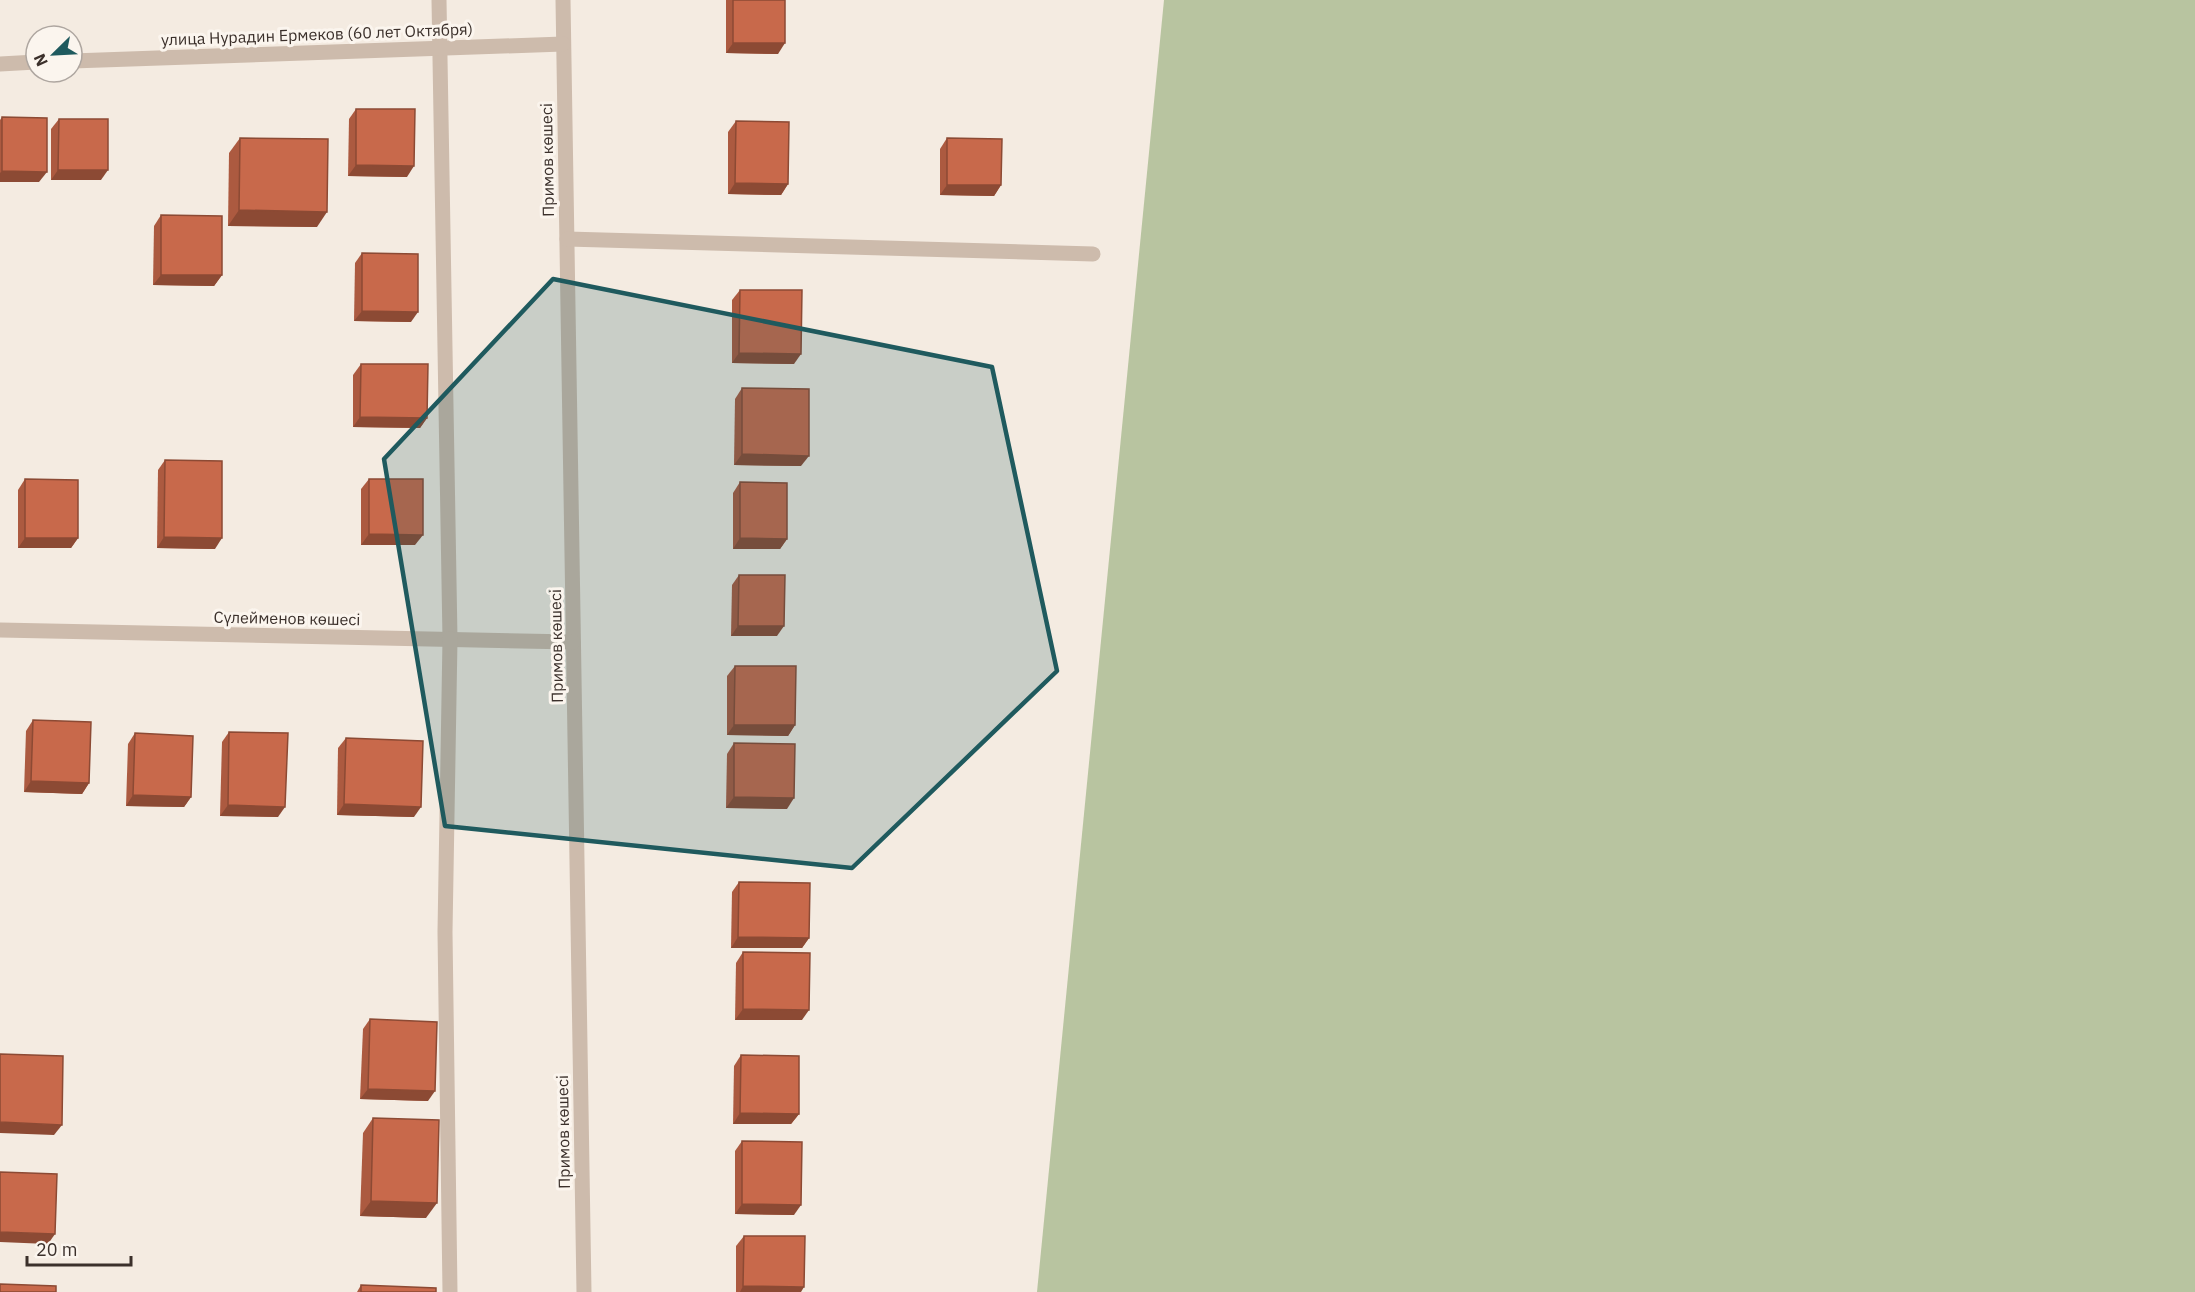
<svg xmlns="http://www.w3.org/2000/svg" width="2195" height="1292" viewBox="0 0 2195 1292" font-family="'IBM Plex Sans',sans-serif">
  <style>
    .green { fill: #b8c4a0 }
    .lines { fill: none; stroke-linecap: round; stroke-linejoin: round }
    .service { stroke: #cdbbac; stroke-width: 15 }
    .minor { stroke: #cdbbac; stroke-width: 15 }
    .wall { fill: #ac5a40 }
    .shaded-wall { fill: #8c4a34 }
    .building { fill: #c8694b; stroke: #8c4a34; stroke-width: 1.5 }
    .marked { fill: #1f5a5e; fill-opacity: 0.2; stroke: #1f5a5e; stroke-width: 4.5; stroke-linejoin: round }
    .labels { text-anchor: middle; stroke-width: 6; stroke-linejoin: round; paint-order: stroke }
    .street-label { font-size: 16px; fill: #3b302b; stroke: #fbf5ee }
  </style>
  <rect width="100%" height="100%" fill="#f4ebe1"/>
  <path class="green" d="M1164,0H2195V1292H1037Z"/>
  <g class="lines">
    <path class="service" d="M439,0L450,639"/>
    <g class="minor">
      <path d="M563,0L584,1292"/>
      <path d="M72,61L563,44"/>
      <path d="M0,64L36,62"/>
      <path d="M567,239L1093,254"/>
      <path d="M0,630L573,642"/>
      <path d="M450,639L445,932L450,1292"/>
    </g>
  </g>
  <g class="wall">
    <path d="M726,0H785L778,54L726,53Z"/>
    <path d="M356,109L407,177L348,176L349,119Z"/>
    <path d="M2,117L39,182H0V120Z"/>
    <path d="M59,119L101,180H51V129Z"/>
    <path d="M736,121L788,184L781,195L728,194V132Z"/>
    <path d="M240,138L317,227L228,226L229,153Z"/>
    <path d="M947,138L1001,185L994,196L940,195V149Z"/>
    <path d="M161,215L222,275L214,286L153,285L154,226Z"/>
    <path d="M362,253L411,322L354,321L355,263Z"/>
    <path d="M740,290L794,364L732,363V300Z"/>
    <path d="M361,364L427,418L420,428L353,427V375Z"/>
    <path d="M742,388L801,466L734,465L735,399Z"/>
    <path d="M165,460L215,549L157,548L158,470Z"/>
    <path d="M25,479L78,538L71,548H18V490Z"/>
    <path d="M369,479L415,545H361V489Z"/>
    <path d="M740,482L787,539L780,549H733V493Z"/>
    <path d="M739,575L777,636H731L732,585Z"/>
    <path d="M735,666L795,725L788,736L727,735V676Z"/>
    <path d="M33,720L89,783L82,794L24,792L26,731Z"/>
    <path d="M229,732L278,817L220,816L222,742Z"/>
    <path d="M135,733L191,797L184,807L126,806L128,744Z"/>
    <path d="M346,738L414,817L337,815L338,748Z"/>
    <path d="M734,743L787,809L726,808L727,754Z"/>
    <path d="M739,882L809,938L802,948H731L732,892Z"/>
    <path d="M743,952L802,1020H735L736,963Z"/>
    <path d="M370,1019L428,1101L360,1099L363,1029Z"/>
    <path d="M741,1055L799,1114L791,1124H733L734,1066Z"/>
    <path d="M373,1118L426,1218L360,1216L363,1133Z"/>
    <path d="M742,1141L794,1215L735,1214V1151Z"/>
    <path d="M744,1236L801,1292H736V1246Z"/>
    <path d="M361,1285L436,1292H357Z"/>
  </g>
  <g class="shaded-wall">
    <path d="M733,43H785L778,54L726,53Z"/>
    <path d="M356,165L414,166L407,177L348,176Z"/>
    <path d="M58,170H108L101,180H51Z"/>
    <path d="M2,171L47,172L39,182H0V173Z"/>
    <path d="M735,183L788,184L781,195L728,194Z"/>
    <path d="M947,185H1001L994,196L940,195Z"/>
    <path d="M239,210L327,212L317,227L228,226Z"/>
    <path d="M161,275H222L214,286L153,285Z"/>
    <path d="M362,311L418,312L411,322L354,321Z"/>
    <path d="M739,353L801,354L794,364L732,363Z"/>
    <path d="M360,417L427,418L420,428L353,427Z"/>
    <path d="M742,454L809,456L801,466L734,465Z"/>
    <path d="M369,534L423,535L415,545H361Z"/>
    <path d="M164,537L222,538L215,549L157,548Z"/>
    <path d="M25,538H78L71,548H18Z"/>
    <path d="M740,538L787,539L780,549H733Z"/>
    <path d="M738,626H784L777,636H731Z"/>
    <path d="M734,725H795L788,736L727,735Z"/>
    <path d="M31,781L89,783L82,794L24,792Z"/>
    <path d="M133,795L191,797L184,807L126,806Z"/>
    <path d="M734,797L794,798L787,809L726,808Z"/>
    <path d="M344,804L421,807L414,817L337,815Z"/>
    <path d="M228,805L285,807L278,817L220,816Z"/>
    <path d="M738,937L809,938L802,948H731Z"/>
    <path d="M743,1009L809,1010L802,1020H735Z"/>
    <path d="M368,1089L435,1091L428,1101L360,1099Z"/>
    <path d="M740,1113L799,1114L791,1124H733Z"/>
    <path d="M0,1122L62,1125L54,1135L0,1133Z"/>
    <path d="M371,1201L437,1203L426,1218L360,1216Z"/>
    <path d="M742,1204L801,1205L794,1215L735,1214Z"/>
    <path d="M0,1232L55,1234L48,1244L0,1242Z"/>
    <path d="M743,1286L804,1287L801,1292H740Z"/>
  </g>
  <g class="building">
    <rect x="733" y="0" width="52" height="43"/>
    <path d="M356,109H415L414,166L356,165Z"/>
    <path d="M2,117L47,118V172L2,171Z"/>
    <path d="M59,119H108V170H58Z"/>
    <path d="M736,121L789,122L788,184L735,183Z"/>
    <path d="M240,138L328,139L327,212L239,210Z"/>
    <path d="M947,138L1002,139L1001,185H947Z"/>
    <path d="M161,215L222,216V275H161Z"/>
    <path d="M362,253L418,254V312L362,311Z"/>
    <path d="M740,290H802L801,354L739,353Z"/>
    <path d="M361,364H428L427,418L360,417Z"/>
    <path d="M742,388L809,389V456L742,454Z"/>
    <path d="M165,460L222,461V538L164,537Z"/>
    <path d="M25,479L78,480V538H25Z"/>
    <path d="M369,479H423V535L369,534Z"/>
    <path d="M740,482L787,483V539L740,538Z"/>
    <path d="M739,575H785L784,626H738Z"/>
    <path d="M735,666H796L795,725H734Z"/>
    <path d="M33,720L91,722L89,783L31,781Z"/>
    <path d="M229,732L288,733L285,807L228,805Z"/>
    <path d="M135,733L193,736L191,797L133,795Z"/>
    <path d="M346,738L423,741L421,807L344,804Z"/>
    <path d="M734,743L795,744L794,798L734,797Z"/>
    <path d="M739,882L810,883L809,938L738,937Z"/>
    <path d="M743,952L810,953L809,1010L743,1009Z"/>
    <path d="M370,1019L437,1022L435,1091L368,1089Z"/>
    <path d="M0,1054L63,1056L62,1125L0,1122Z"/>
    <path d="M741,1055L799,1056V1114L740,1113Z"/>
    <path d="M373,1118L439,1120L437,1203L371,1201Z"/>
    <path d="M742,1141L802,1142L801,1205L742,1204Z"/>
    <path d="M0,1172L57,1174L55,1234L0,1232Z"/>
    <path d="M744,1236H805L804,1287L743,1286Z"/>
    <path d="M0,1284L56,1286V1292H0Z"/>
    <path d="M361,1285L436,1288V1292H361Z"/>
  </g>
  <path class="marked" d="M553,279L992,367L1057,671L852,868L445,826L384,459Z"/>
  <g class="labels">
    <g class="street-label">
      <text transform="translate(317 34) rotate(-2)" y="6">улица Нурадин Ермеков (60 лет Октября)</text>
      <text transform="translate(547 160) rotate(-91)" y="6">Примов көшесі</text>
      <text transform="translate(287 618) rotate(1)" y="6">Сүлейменов көшесі</text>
      <text transform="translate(556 646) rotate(-91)" y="6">Примов көшесі</text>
      <text transform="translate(563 1132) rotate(-91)" y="6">Примов көшесі</text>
    </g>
  </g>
  <g transform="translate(54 54) rotate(246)"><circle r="28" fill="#fbf5ee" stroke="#aea6a0" stroke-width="1.5"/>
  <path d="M0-4.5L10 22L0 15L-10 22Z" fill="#1f5a5e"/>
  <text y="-9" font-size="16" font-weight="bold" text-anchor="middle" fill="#3b302b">N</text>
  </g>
  <path d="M27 1256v9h104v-9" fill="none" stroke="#3b302b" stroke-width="3"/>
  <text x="36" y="1256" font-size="18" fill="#3b302b" stroke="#fbf5ee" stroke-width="4.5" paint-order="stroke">20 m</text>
</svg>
